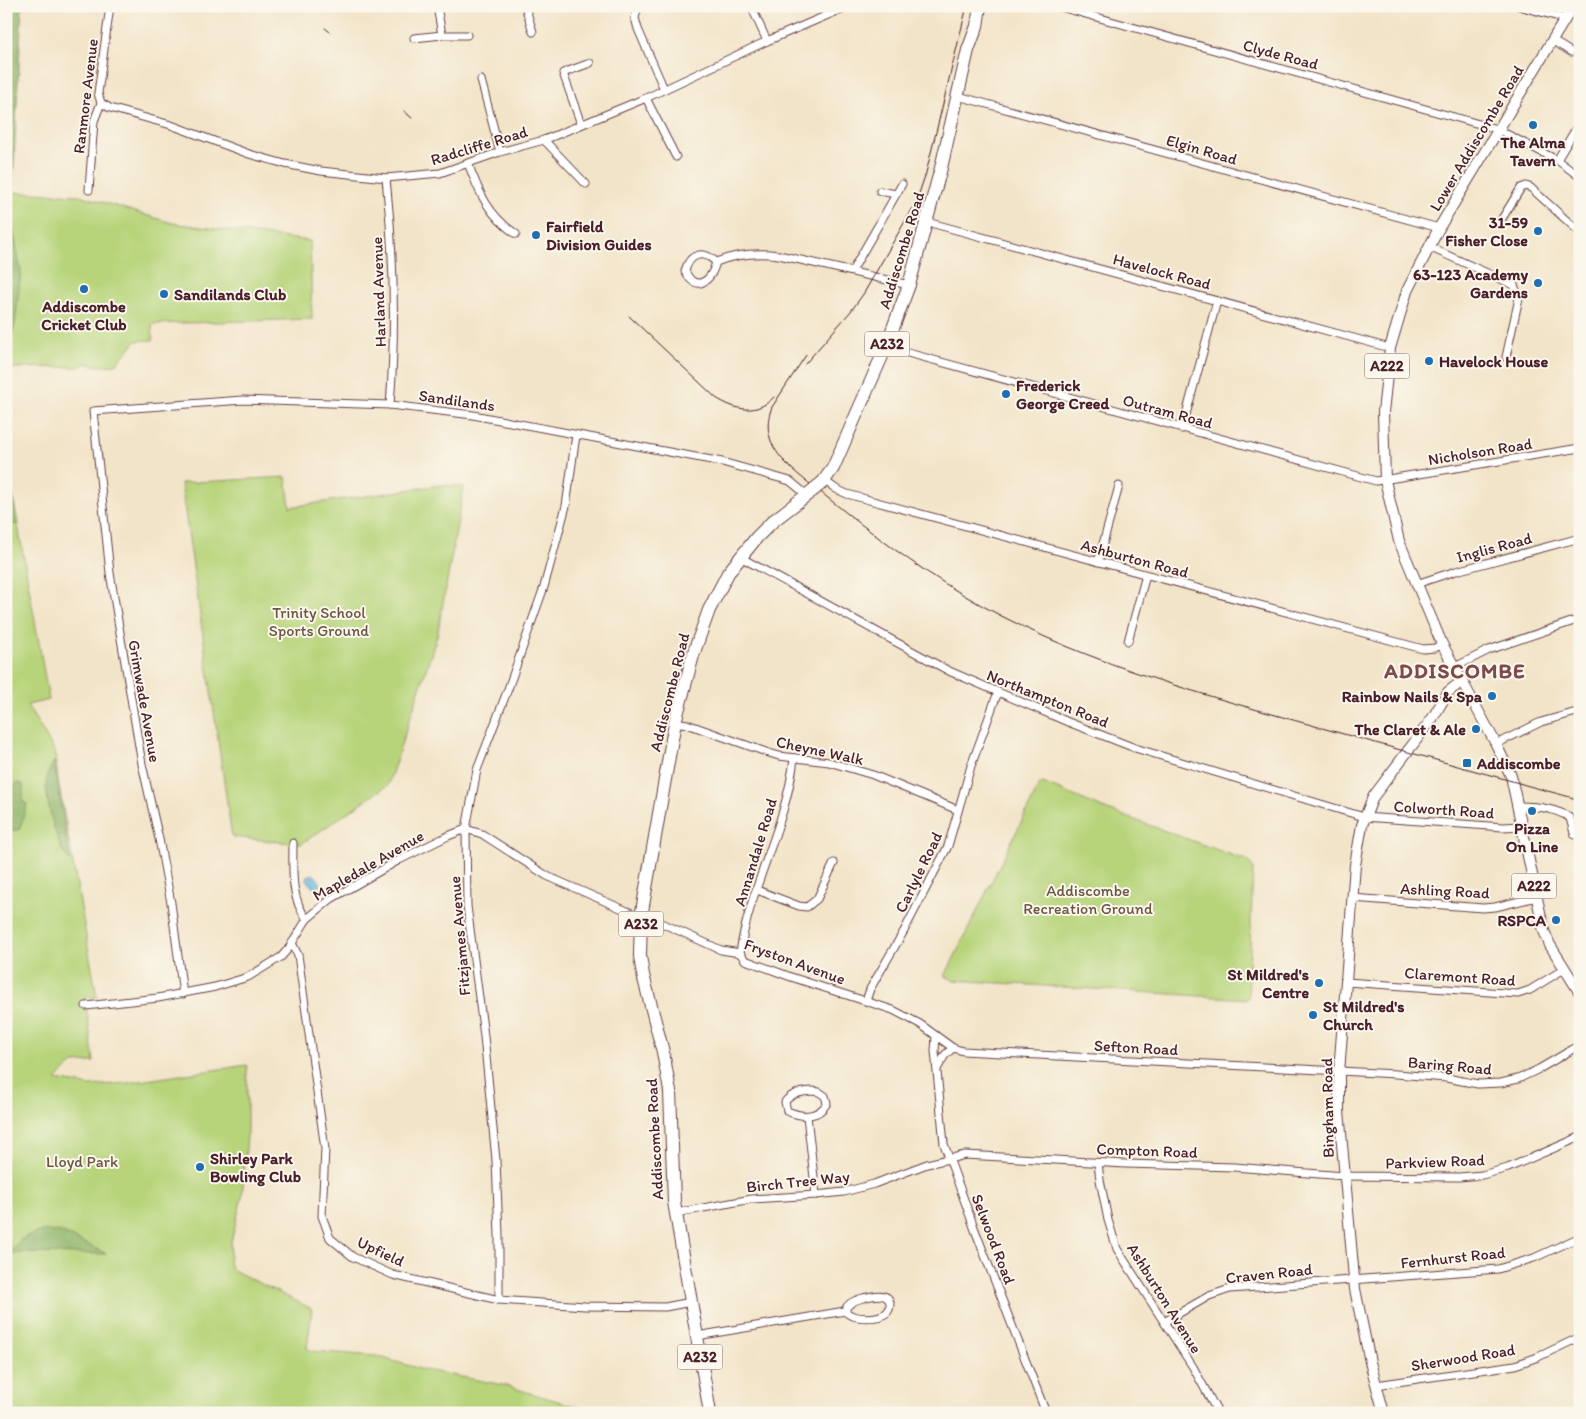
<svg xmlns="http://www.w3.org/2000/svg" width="1586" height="1419" viewBox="0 0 1586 1419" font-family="Itim,sans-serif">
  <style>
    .green { fill: #b7d47a; stroke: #807a52 }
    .forest { fill: #91b66a; stroke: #6e6a4a }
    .water { fill: #5db0d8; stroke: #546882 }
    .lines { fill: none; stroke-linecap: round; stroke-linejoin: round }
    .street-tunnel { stroke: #d0bda9; stroke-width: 7; stroke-dasharray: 7 3.5; stroke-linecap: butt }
    .street-casing { stroke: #633d43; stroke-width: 9 }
    .secondary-casing { stroke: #633d43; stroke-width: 12 }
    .primary-casing { stroke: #633d43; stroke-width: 12 }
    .highway-casing { stroke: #633d43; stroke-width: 14 }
    .street { stroke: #fff; stroke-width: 7 }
    .secondary { stroke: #fff; stroke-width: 10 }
    .primary { stroke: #fff; stroke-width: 10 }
    .highway { stroke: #fff; stroke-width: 12 }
    .tram { stroke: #4a1f2b; stroke-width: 1 }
    .highway-bridge-casing { stroke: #633d43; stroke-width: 14; stroke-linecap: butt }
    .highway-bridge { stroke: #fff; stroke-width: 12 }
    .poi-dot { fill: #1f6fb2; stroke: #fbf7ec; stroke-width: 2 }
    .labels { text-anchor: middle; stroke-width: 4; stroke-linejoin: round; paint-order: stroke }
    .shield { fill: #fbf7ec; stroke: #7f6065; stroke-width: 1 }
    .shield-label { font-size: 15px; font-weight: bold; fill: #4a1f2b }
    .street-label { font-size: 16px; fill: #4a1f2b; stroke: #fbf7ec }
    .poi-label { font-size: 16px; font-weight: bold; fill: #4a1f2b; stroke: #fbf7ec; text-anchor: start }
    .park-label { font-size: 16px; fill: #6b5543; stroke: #fbf7ec }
    .district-label { font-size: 21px; font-weight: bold; letter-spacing: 1px; fill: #7d4b4b; stroke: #fbf7ec }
  </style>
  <rect width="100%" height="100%" fill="#fbf7ec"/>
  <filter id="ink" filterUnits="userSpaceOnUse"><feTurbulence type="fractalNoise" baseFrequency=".02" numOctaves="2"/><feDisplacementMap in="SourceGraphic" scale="10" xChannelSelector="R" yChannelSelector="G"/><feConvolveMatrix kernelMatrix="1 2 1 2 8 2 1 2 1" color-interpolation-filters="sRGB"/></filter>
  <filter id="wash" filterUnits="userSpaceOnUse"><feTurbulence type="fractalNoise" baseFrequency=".0096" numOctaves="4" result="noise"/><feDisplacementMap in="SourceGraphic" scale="20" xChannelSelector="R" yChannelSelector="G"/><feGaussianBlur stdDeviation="1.12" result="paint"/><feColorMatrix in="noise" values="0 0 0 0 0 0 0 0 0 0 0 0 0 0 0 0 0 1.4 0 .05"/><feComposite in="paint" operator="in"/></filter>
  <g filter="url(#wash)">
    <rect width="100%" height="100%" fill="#f2e4c8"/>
    <g class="green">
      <path d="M6,6L9,192L79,195L172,223L310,241L312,319L152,324L153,340L136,341L115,365L98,366L85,363L80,367L6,368Z"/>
      <path d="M6,458L49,700L27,705L55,752L58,780L97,997H85L94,1062L73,1063L56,1080L90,1086L127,1083L247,1065V1136L242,1197L231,1242L229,1264L233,1270L312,1309L307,1348L311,1351L376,1356L420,1369L503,1385L598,1413H6Z"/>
      <path d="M286,477L290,507L441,485L464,487L437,636L388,785L301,844L232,837L181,483Z"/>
      <path d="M1043,783L1110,811L1248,861L1253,867L1248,999L953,980L945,976L1040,784Z"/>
    </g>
    <g class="forest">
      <path d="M6,6H22L11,220L21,271L15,325L8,344L9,405L7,464L18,524H6Z"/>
      <path d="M54,761L70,861C57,851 46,800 46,783C46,776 51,768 54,761Z"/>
      <path d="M17,783L23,784V802L27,804L20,829L6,832V788L12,789Z"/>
      <path d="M46,1231L61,1232L107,1254L8,1253C20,1238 28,1234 46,1231Z"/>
    </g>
    <path class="water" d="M313,874C318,878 321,881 319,887L314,889L307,881V876Z"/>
  </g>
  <g filter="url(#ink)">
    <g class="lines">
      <path class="street-tunnel" d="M1571,52L1580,57"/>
      <defs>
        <g id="street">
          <path d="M437,6L442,35"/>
          <path d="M525,6L533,32"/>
          <path d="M638,6L635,18L638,29L664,89"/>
          <path d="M751,6L767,41"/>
          <path d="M1057,6L1497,129L1557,160L1580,177"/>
          <path d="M1519,6L1566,19"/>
          <path d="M414,38L442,35H467"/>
          <path d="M1553,41L1571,52"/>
          <path d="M481,80L500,152"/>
          <path d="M958,96L1439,228"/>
          <path d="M646,98L676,157"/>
          <path d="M101,103L110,108L171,125L249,154L285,164L321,171L386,178L440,173L500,152L544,140L646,98L767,41L849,6"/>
          <path d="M581,124L563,73L590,63"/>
          <path d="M544,140L586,184"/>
          <path d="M1557,160L1580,122"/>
          <path d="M468,163C479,193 489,216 516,234"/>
          <path d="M386,178C394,254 396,330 390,405"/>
          <path d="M89,190L94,121L101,103L98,93L110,6"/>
          <path d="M880,191L896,194"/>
          <path d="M927,222L1390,348"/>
          <path d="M1498,225L1521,188L1526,186L1531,188L1575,228L1580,225"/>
          <path d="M1429,247L1514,285L1519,298L1506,357"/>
          <path d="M716,262C703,250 690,253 685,271C695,293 711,282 716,262C737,254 756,252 779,255L909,285"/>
          <path d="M852,271L902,184"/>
          <path d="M886,347L1376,481L1580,448"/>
          <path d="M1182,429L1217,301"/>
          <path d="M824,480L836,489L847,494L1423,649L1435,648L1442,644"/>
          <path d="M740,557L949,671L1068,722L1135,748L1364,817L1503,827L1522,826"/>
          <path d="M1098,562L1119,486"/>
          <path d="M1416,584L1456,571L1580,538"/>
          <path d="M1128,641L1146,575"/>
          <path d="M1453,668L1489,650L1580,619"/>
          <path d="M675,722L687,724L766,752L779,756L829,762L873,775L958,810"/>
          <path d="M1496,744L1541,722L1580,711"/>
          <path d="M1518,806C1535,806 1556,808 1570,818L1574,833L1580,838"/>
          <path d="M293,843C293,868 290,899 307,919"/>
          <path d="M757,890L799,906L807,907L817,899L834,863"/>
          <path d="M1352,898L1483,908L1495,907L1537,897"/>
          <path d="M642,914L721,950L740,953"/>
          <path d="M292,943L298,955L325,1149L322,1216L330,1238L353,1257L393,1275L499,1300L585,1306L665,1307L691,1302"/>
          <path d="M740,953L745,960L791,977L893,1010L920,1024L953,1048L963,1051L1396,1074L1446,1078L1478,1084L1501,1083L1518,1079L1539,1069L1580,1045"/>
          <path d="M740,953C749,888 787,825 794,758"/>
          <path d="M1346,982L1518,994L1530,990L1564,969"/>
          <path d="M183,994L171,903L159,839L142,764L110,573L93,411L243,400L390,405L473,415L722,462L790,481L807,495"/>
          <path d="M866,1001L870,989L904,931L948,846L971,766L998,692"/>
          <path d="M86,1006L158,998L215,987L248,977L281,957L289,948L307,919L331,899L399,860L448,836L466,829L482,834L547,876L641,917"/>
          <path d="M936,1036L935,1051L944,1144L975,1230L1046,1413"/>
          <path d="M937,1069L945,1055L953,1048"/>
          <path d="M812,1091L819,1092L825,1096L827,1103C818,1119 801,1117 787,1111L785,1102C791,1093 801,1092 812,1091Z"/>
          <path d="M807,1116L816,1195"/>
          <path d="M1098,1163L1100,1180L1108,1220L1117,1249L1193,1367L1218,1413"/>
          <path d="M676,1213L752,1199L816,1195L844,1192L874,1184L927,1164L965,1155L1126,1164L1234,1167L1344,1176L1459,1177L1482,1175L1508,1168L1580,1137"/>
          <path d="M499,1300V1235L496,1160L484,1036L467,906L466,829L477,770L508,689L544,587L566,506L576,435"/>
          <path d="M1164,1322L1209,1296L1230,1289L1498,1269L1534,1258L1580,1237"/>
          <path d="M697,1336L845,1311C847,1303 855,1300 863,1298C871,1296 888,1291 890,1303C890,1305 890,1309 888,1311C882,1320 852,1320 845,1311"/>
          <path d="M1376,1385L1515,1365L1538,1357L1580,1337"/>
        </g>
        <path id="secondary" d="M1384,1413L1370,1362L1355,1289L1339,1111V1072L1355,865L1362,825L1373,797L1432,719L1448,692L1461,682"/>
        <path id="primary" d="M1573,6L1439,228L1407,291L1390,348L1383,412L1385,480L1399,541L1442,644L1496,744L1511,776L1544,931L1550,945L1580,993"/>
        <g id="highway">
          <path d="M823,482L833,468L886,347L909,285L941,168L968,50L977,26L980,6"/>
          <path d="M710,1413L674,1202L670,1091L663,1052L643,975L640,956L641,917L675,722L694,652L709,610L728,573L757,537L773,521L812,491"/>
        </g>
      </defs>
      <use href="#street" class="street-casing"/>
      <use href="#secondary" class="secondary-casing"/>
      <use href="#primary" class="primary-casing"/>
      <use href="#highway" class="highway-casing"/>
      <use href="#street" class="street"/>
      <use href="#secondary" class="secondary"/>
      <use href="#primary" class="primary"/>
      <use href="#highway" class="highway"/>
      <g class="tram">
        <path d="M325,28L330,32"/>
        <path d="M404,111L412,118"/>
        <path d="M629,316L716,398C736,410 756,416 774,397"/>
        <path d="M806,355L772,407C755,450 799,474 828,498C871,533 915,566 962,594C1067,657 1186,690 1304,723C1373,742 1442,762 1512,781C1534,788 1557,793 1580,800"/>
        <path d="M805,364L851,311L864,293L916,202L926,173L967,6"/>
      </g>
      <defs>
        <path id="highway-bridge" d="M812,491L823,482"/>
      </defs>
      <use href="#highway-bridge" class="highway-bridge-casing"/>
      <use href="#highway-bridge" class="highway-bridge"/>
    </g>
  </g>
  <g class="poi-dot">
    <circle cx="1533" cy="125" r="5"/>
    <circle cx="1538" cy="231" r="5"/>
    <circle cx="536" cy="235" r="5"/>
    <circle cx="1538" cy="283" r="5"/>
    <circle cx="84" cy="289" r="5"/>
    <circle cx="164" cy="294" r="5"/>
    <circle cx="1429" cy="361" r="5"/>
    <circle cx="1006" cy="394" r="5"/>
    <circle cx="1492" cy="696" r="5"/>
    <circle cx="1476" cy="729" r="5"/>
    <rect x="1462" y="758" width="10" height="10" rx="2.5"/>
    <circle cx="1532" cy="811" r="5"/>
    <circle cx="1556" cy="920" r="5"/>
    <circle cx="1319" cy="983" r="5"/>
    <circle cx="1313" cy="1015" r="5"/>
    <circle cx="200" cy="1167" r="5"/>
  </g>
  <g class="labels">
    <g class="shield">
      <rect x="864.5" y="331.5" width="45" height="25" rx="4"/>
      <rect x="1364.5" y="353.5" width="45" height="25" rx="4"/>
      <rect x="1511.5" y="873.5" width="45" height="25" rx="4"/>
      <rect x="618.5" y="911.5" width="45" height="25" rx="4"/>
      <rect x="677.5" y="1344.5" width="45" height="25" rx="4"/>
    </g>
    <g class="shield-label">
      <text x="887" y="349">A232</text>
      <text x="1387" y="371">A222</text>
      <text x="1534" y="891">A222</text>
      <text x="641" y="929">A232</text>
      <text x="700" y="1362">A232</text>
    </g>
    <g class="street-label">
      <text transform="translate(1281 54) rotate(15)" y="6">Clyde Road</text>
      <text transform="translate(85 96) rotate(-83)" y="6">Ranmore Avenue</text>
      <text transform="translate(1476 138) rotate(-59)" y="6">Lower Addiscombe Road</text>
      <text transform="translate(479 145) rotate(-17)" y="6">Radcliffe Road</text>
      <text transform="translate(1202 149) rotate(16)" y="6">Elgin Road</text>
      <text transform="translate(901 250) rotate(-73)" y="6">Addiscombe Road</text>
      <text transform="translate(1162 271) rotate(15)" y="6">Havelock Road</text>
      <text transform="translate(378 292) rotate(-92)" y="6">Harland Avenue</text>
      <text transform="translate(457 400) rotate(8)" y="6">Sandilands</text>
      <text transform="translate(1168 411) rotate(15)" y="6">Outram Road</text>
      <text transform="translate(1480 451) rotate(-9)" y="6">Nicholson Road</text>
      <text transform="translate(1494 547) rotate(-15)" y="6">Inglis Road</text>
      <text transform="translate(1135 558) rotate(15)" y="6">Ashburton Road</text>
      <text transform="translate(669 692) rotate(-76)" y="6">Addiscombe Road</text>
      <text transform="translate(1048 698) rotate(22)" y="6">Northampton Road</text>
      <text transform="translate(145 701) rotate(80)" y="6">Grimwade Avenue</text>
      <text transform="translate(820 750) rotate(12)" y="6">Cheyne Walk</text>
      <text transform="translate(1444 809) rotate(4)" y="6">Colworth Road</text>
      <text transform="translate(755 852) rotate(-73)" y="6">Annandale Road</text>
      <text transform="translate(368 865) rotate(-30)" y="6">Mapledale Avenue</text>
      <text transform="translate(918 872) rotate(-64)" y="6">Carlyle Road</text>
      <text transform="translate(1445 890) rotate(3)" y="6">Ashling Road</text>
      <text transform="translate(459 936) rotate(-95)" y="6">Fitzjames Avenue</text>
      <text transform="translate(795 961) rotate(20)" y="6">Fryston Avenue</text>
      <text transform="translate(1460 976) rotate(4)" y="6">Claremont Road</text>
      <text transform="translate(1136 1047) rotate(3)" y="6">Sefton Road</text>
      <text transform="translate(1450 1065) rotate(5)" y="6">Baring Road</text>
      <text transform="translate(1327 1108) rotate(-91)" y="6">Bingham Road</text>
      <text transform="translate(654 1139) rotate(-93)" y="6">Addiscombe Road</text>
      <text transform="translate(1147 1150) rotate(2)" y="6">Compton Road</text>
      <text transform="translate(1435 1161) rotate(-2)" y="6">Parkview Road</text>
      <text transform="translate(798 1181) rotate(-6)" y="6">Birch Tree Way</text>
      <text transform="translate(994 1239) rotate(69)" y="6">Selwood Road</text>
      <text transform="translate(381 1251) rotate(25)" y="6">Upfield</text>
      <text transform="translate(1453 1257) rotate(-6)" y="6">Fernhurst Road</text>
      <text transform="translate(1269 1273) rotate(-6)" y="6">Craven Road</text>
      <text transform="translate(1165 1298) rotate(58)" y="6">Ashburton Avenue</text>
      <text transform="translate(1463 1357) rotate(-9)" y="6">Sherwood Road</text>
    </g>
    <g class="poi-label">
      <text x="1533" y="148" text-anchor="middle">The Alma<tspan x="1533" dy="18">Tavern</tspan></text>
      <text x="1528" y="228" text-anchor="end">31-59<tspan x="1528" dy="18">Fisher Close</tspan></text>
      <text x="546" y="232">Fairfield<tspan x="546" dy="18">Division Guides</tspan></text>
      <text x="1528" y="280" text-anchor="end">63-123 Academy<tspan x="1528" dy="18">Gardens</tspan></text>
      <text x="174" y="300">Sandilands Club</text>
      <text x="84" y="312" text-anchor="middle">Addiscombe<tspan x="84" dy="18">Cricket Club</tspan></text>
      <text x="1439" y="367">Havelock House</text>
      <text x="1016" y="391">Frederick<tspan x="1016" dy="18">George Creed</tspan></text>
      <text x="1482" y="702" text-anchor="end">Rainbow Nails &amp; Spa</text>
      <text x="1466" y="735" text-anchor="end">The Claret &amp; Ale</text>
      <text x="1477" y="769">Addiscombe</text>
      <text x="1532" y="834" text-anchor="middle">Pizza<tspan x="1532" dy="18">On Line</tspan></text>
      <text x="1546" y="926" text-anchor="end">RSPCA</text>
      <text x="1309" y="980" text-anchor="end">St Mildred's<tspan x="1309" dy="18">Centre</tspan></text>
      <text x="1323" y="1012">St Mildred's<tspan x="1323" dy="18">Church</tspan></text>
      <text x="210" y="1164">Shirley Park<tspan x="210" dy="18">Bowling Club</tspan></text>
    </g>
    <g class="park-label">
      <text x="319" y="618">Trinity School<tspan x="319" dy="18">Sports Ground</tspan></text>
      <text x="1088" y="896">Addiscombe<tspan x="1088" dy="18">Recreation Ground</tspan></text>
      <text x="82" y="1167">Lloyd Park</text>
    </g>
    <g class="district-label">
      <text x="1455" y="678">ADDISCOMBE</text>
    </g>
  </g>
  <rect width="1586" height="1419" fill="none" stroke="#fbf7ec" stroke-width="25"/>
</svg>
